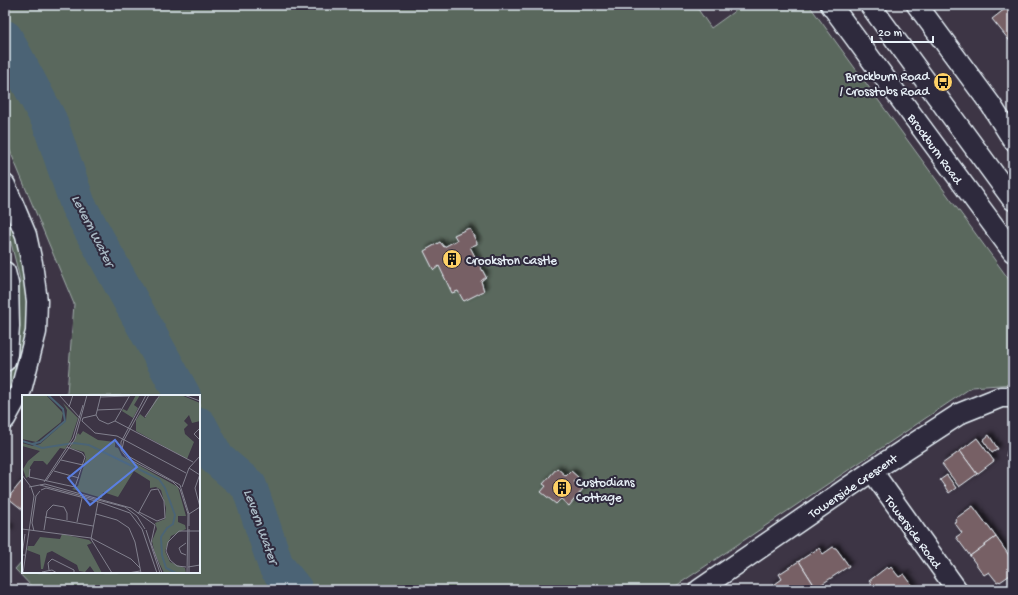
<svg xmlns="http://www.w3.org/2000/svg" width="1018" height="595" viewBox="0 0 1018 595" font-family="'Gochi Hand',sans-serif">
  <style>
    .green { fill: #5a685d; stroke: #a1acaa }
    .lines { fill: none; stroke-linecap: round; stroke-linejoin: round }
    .river { stroke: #4b6475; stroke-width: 36 }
    .building { fill: #776165; stroke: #e8f1f8; filter: url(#shadow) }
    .minor-casing { stroke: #e8f1f8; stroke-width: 23 }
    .minor { stroke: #2f2a3d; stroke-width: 20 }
    .labels { text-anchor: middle; stroke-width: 4; stroke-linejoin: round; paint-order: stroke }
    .poi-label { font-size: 13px; fill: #e8f1f8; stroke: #2f2a3d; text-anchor: start }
    .street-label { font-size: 13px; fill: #e8f1f8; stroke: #2f2a3d }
    .water-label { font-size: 14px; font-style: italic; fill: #a9b9c4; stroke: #2f2a3d }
    .inset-river { fill: none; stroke: #4b6475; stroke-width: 2 }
    .inset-road { fill: none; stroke: #81808d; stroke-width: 1 }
    .view { fill: #5a7fe2; fill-opacity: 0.15; stroke: #5a7fe2; stroke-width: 2 }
    .inset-edge { fill: none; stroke: #e8f1f8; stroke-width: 2 }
  </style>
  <defs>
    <filter id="shadow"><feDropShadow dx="3.5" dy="-3.5" stdDeviation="2" flood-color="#0009"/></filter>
  </defs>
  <rect width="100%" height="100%" fill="#3d3545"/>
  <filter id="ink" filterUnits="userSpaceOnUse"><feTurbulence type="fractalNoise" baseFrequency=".025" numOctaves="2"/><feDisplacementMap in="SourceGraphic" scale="8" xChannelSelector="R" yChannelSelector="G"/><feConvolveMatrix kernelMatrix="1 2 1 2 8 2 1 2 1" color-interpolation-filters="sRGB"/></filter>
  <g filter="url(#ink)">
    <g class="green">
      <path d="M5,5H695L711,28L743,5H809L1013,285V384L972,387L670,590H35L15,569L23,560V572H199V396H65L67,393L74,304L5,139Z"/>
      <path d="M5,208L17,236L29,278L26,347L5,408V386L9,377L17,345L20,279L10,239L5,228Z"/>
    </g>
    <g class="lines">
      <g class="river">
        <path d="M5,38L49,120L78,205L183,396"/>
        <path d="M199,425L217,459L249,486L276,566L295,590"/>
      </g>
    </g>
    <g class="building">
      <path d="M992,5H1000L995,9Z"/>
      <path d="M1010,5H1013V45L992,19Z"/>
      <path d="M469,228L470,229L477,243V244L470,247L486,277L481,281L484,291L464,301L463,300L458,291L452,293L439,266L434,270L433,269L424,251L440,242L444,247L457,240L454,235Z"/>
      <path d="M1013,429V458L1006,456Z"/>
      <path d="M989,435L998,449L992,453L983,440Z"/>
      <path d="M977,438L994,461L977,474L960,451Z"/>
      <path d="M960,451L977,474L959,487L942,464Z"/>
      <path d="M557,468L566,476L571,471L578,477L574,482L583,489L569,506L561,499L556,504L541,492L546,486L543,484Z"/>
      <path d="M947,475L956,488L949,493L940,480Z"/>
      <path d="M21,482L23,484V510L8,498Z"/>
      <path d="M973,506L996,537L970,556L956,537L962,533L954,522L956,521L955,519Z"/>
      <path d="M5,523L10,530L5,534Z"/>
      <path d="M996,537L1013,561V573L1000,582L999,581L997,582L989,572L984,575L970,556Z"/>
      <path d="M833,547L835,548H836L849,566L816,588L799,561L819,548L823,554Z"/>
      <path d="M799,561L816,588L813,590H773L771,587L782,579L779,574Z"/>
      <path d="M887,567L889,569L891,567L899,577L904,574L916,590H876L869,581Z"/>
    </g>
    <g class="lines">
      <defs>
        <g id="minor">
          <path d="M831,5L1013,252"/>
          <path d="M870,5L1013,200"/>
          <path d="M917,5L991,105L1013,140"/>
          <path d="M5,185L26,235L32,263L37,301L36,332L21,390L5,419"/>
          <path d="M5,272L8,284L9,326L7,354L5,361"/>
          <path d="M872,471L957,590"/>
          <path d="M699,590L872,471L961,413L1001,397H1013"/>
        </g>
      </defs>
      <use href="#minor" class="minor-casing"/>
      <use href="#minor" class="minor"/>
    </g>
  </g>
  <defs>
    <symbol id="bus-disc" viewBox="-11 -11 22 22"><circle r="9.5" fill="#ffd166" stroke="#2f2a3d"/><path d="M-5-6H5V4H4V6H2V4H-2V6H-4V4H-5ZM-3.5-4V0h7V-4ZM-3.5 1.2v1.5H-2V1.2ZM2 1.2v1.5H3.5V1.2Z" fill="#111"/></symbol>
    <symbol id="building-disc" viewBox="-11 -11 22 22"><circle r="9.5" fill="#ffd166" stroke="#2f2a3d"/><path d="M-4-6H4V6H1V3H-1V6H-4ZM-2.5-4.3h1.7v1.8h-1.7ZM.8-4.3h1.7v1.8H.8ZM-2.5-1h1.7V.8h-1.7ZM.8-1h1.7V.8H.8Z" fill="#111"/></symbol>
  </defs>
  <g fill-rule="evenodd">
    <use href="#bus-disc" x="932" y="71" width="22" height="22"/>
    <use href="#building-disc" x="441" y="248" width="22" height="22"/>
    <use href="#building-disc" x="551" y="477" width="22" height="22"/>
  </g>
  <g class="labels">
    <g class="poi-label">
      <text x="929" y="80" text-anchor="end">Brockburn Road<tspan x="929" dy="15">/ Crosstobs Road</tspan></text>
      <text x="466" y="264">Crookston Castle</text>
      <text x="576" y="486">Custodians<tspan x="576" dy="15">Cottage</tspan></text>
    </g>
    <g class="street-label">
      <text transform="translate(936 148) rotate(54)" y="5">Brockburn Road</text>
      <text transform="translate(852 485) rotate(-34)" y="5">Towerside Crescent</text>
      <text transform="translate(914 531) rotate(54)" y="5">Towerside Road</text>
    </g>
    <g class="water-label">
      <text transform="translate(94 230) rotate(63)" y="5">Levern Water</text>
      <text transform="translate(262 526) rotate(70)" y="5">Levern Water</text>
    </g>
  </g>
  <g transform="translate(22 395)">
    <rect width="178" height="178" fill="#3d3545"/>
    <path d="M0,0H24L41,18L39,27L14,47L0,44ZM114,0H118L112,10L116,13L111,23L100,16L101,14L105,16ZM140,0H159L178,8V26L170,28L167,20L162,26L166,30L162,34L163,39L172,47L165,64L114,36V25L118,19L123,23L134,4ZM41,8L56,23L49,44L43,54L38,53L25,70L21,66H12L8,72V81L4,83L1,74L6,66L18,56L0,51V48L11,51L18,49L44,26L45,15ZM61,36L76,45L93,47V52L96,53L100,61L156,92L164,121H156V127L163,130L164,134L149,141L143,156L148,167L163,173L164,178H142L133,159L130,146L135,134L133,128L143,124L144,113L139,95L134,92L128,93V86L112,76L96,102L81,97L80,103L50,94L56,91L64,63L62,57L48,53L56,38L58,40ZM40,139L67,145L70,148L65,150L80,178H73L68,171L63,177L57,176L55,170L30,156L25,158L21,174H19L18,160L5,155L6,151H12L18,142L38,144Z" fill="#5a685d"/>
    <path class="inset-river" d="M0,46L10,49L18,47L43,26L41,14L26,0M10,49L20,53L52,48L67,50L137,84L143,93L153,120L151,129L145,133L139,142L140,160L144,173L154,178"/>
    <path class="inset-road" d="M37,0L58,23M79,0L74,20L77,25L86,29L93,26L108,0M124,0L99,47V55L105,63L151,87L158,94L166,119L165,178M127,0L102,45L100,54L106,61L158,90L167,119V131M162,0L178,6M78,2L107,1M47,12L51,0M75,15L99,14M74,20L61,23L60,26L73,38L95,41L164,78M123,22L138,0M93,26L171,67M178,33L172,39L178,45M39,65L61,70M167,73L178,80M8,74L7,82L53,92L63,62L60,58L45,52M32,76L57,83M178,79L173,93L178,112M0,80L9,92L12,101L1,178M24,86L53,44L65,0M22,87L51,43L61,10M18,90L103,112L115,121L123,134M7,92L23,89L109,113L133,130L129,148L140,178M160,92L167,73L178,61M19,95L24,93L74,106L108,118L120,134L135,178M76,107L69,144L90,178M74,119L95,125L107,133L113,147L119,178M116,119L129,95L136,94L142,106L143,123L135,126L117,117M167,119L178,112M23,122L71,131M55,127L60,103M0,134L69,143L109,164L118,173M167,134V178M22,135L25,116L31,110L42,112L45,118V125M124,135L138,178M12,136L10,128L14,101L18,96M178,144V171M3,160H0L3,139M164,160L159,158L157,153L164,148M164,172L155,171L148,165L144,156L146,147L157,136H178M166,172L178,170M27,175L26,168L30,164L52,175V178M20,177L30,175L35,178M106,178L118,176"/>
    <path class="view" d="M93,45L115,72L68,110L46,83Z"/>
    <rect width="178" height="178" class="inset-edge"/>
  </g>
  <rect width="1018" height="595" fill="none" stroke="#2f2a3d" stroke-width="20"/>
  <rect x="10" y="10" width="998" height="575" fill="none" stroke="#e8f1f8" stroke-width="1.5" filter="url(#ink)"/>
  <path d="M872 36v6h61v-6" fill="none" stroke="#e8f1f8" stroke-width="2"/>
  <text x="878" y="36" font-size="12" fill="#e8f1f8" stroke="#2f2a3d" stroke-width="3" paint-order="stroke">20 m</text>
</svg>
